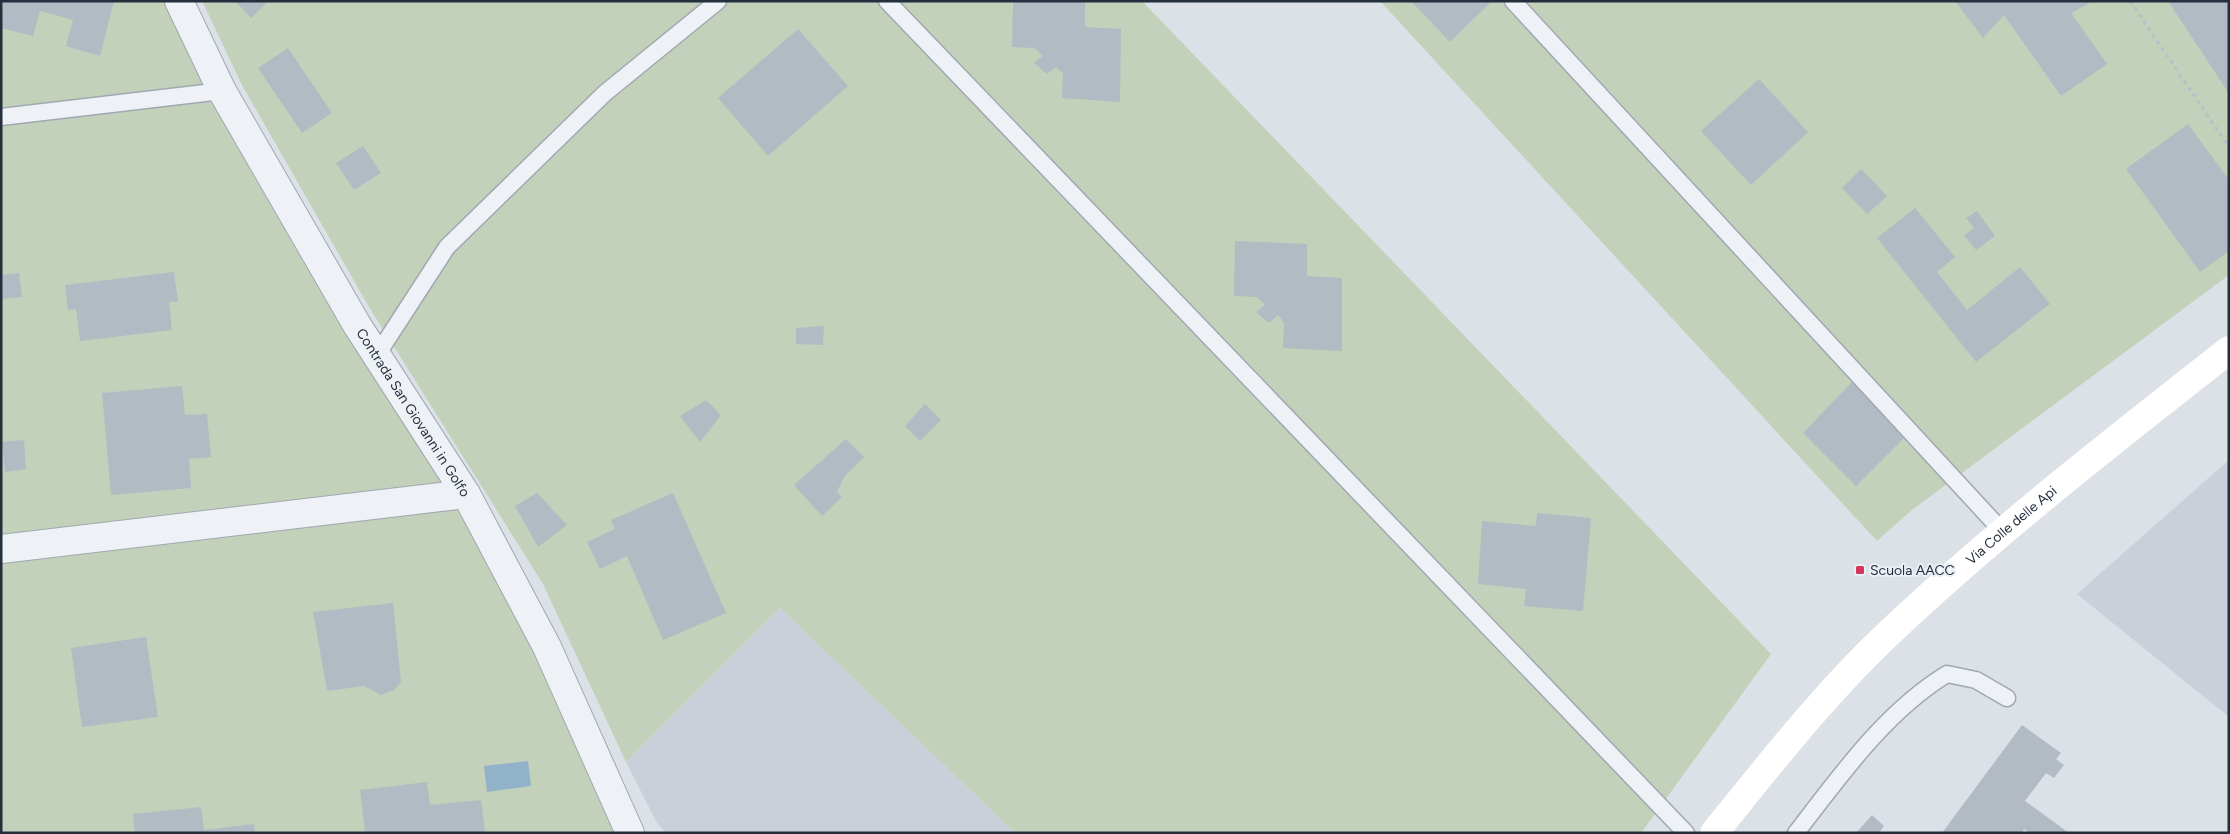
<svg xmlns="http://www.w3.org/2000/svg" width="2230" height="834" viewBox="0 0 2230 834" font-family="Figtree,sans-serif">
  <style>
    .built { fill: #c9d0d9 }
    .green { fill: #c3d1bb }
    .water { fill: #92b2ca }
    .building { fill: #b2bac4 }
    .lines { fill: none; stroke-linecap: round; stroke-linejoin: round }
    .lane-casing { stroke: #a0a8b1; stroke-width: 19 }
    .street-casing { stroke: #a0a8b1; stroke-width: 30 }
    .path { stroke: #b9bfc5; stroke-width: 3; stroke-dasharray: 4 4; stroke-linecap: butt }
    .lane { stroke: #eef1f5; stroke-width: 16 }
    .street { stroke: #eef1f5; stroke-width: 28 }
    .secondary { stroke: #fff; stroke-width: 28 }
    .poi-dot { fill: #d8345a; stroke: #eaeff5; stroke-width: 2 }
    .labels { text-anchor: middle; stroke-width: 4; stroke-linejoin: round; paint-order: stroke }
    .street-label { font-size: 14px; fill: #242f3e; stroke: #eaeff5 }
    .poi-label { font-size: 14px; fill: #242f3e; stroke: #eaeff5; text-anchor: start }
  </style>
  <rect width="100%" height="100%" fill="#dbe1e7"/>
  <g class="built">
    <path d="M2229,460V717L2077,594Z"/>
    <path d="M780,608L1015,833H666L657,823L626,762Z"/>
  </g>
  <g class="green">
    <path d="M1,1H172L464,502L624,833H1Z"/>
    <path d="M202,1H1142L1771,654L1641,833H1015L780,608L626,762L543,584L369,307L242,85Z"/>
    <path d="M1380,1H2229V275L1912,510L1877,541Z"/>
  </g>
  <path class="water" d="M528,761L531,786L487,792L484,766Z"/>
  <g class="building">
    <path d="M3,1H114L100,56L66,46L73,20L40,11L33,36L1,28Z"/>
    <path d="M235,1H268L251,18Z"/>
    <path d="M1013,1H1085V27L1121,29L1120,102L1062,98L1063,74L1056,67L1047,74L1034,63L1043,56L1035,48L1012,47Z"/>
    <path d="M1411,1H1492L1450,42Z"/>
    <path d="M1955,1H2093L2071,13L2107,64L2061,96L2004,15L1983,38Z"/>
    <path d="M2168,1H2229V93L2224,86Z"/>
    <path d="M798,29L848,86L768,156L718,98Z"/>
    <path d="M288,48L332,113L302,133L258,68Z"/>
    <path d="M1759,79L1808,132L1751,185L1701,131Z"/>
    <path d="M2188,124L2229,180V251L2200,272L2126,169Z"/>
    <path d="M363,146L381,173L354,190L336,163Z"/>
    <path d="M1861,169L1887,196L1867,214L1842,188Z"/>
    <path d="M1915,208L1955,257L1937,272L1967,310L2020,267L2050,304L1976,362L1877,238Z"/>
    <path d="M1977,211L1995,236L1976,250L1964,235L1974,228L1966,218Z"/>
    <path d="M1235,241L1307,244V276L1342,278V351L1283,348L1284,323L1278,315L1269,323L1256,312L1265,305L1257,297L1234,296Z"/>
    <path d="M174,272L178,302H169L172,330L80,341L76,309L68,310L65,285Z"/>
    <path d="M19,273L22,297L1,299V275Z"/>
    <path d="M824,326L823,345L796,344V328Z"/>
    <path d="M1852,382L1906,436L1856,486L1803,433Z"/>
    <path d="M182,386L185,415L207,414L211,457L189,459L191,488L111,495L102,393Z"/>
    <path d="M706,400L721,415L700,442L680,416Z"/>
    <path d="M925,404L941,420L920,441L905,426Z"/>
    <path d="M846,439L864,457L844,477L837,492L842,497L822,516L794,485Z"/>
    <path d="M24,440L26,469L5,472L2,442Z"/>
    <path d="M537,493L567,525L538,547L515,506Z"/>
    <path d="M673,493L726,613L663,640L627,556L600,569L587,542L615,529L611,520Z"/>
    <path d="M1537,513L1591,518L1583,611L1524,606L1526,589L1478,584L1482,521L1536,526Z"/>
    <path d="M393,603L401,682L394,690L381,695L364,686L327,691L313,612Z"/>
    <path d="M146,637L158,717L82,727L71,648Z"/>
    <path d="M2022,725L2061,753L2056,759L2064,765L2054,778L2046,773L2025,801L2069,833H2029L2024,829L2022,833H1942Z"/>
    <path d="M427,782L430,805L481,800L485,833H365L360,790Z"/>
    <path d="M201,807L204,830L254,824L255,833H135L133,814Z"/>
    <path d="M1872,815L1884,826L1879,833H1856Z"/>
  </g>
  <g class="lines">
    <defs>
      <g id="lane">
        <path d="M887,1L1686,833"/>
        <path d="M1513,1L2003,532"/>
        <path d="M1,117L222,91"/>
        <path d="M377,355L447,247L605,93L718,1"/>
        <path d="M1796,833C1840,776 1885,712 1947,674L1976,680L2007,698"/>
      </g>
      <g id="street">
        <path id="s1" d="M179,1L222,91L357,325L466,494L547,647L630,833"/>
        <path d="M1,549L466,494"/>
      </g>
    </defs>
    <use href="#lane" class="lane-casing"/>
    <use href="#street" class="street-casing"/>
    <path class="path" d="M2130,1L2229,147"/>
    <use href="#lane" class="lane"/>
    <use href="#street" class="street"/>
    <path class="secondary" id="s2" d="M1714,833C1770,764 1824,694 1889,633C1996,532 2113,441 2229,350"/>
  </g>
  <rect class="poi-dot" x="1855" y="565" width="10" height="10" rx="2.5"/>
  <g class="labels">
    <g class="street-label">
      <text dy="5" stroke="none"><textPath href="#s1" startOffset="474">Contrada San Giovanni in Golfo</textPath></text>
      <text dy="5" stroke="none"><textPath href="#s2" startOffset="429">Via Colle delle Api</textPath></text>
    </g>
    <g class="poi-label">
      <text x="1870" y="575">Scuola AACC</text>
    </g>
  </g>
  <rect width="2230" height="834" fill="none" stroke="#242f3e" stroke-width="5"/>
</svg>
